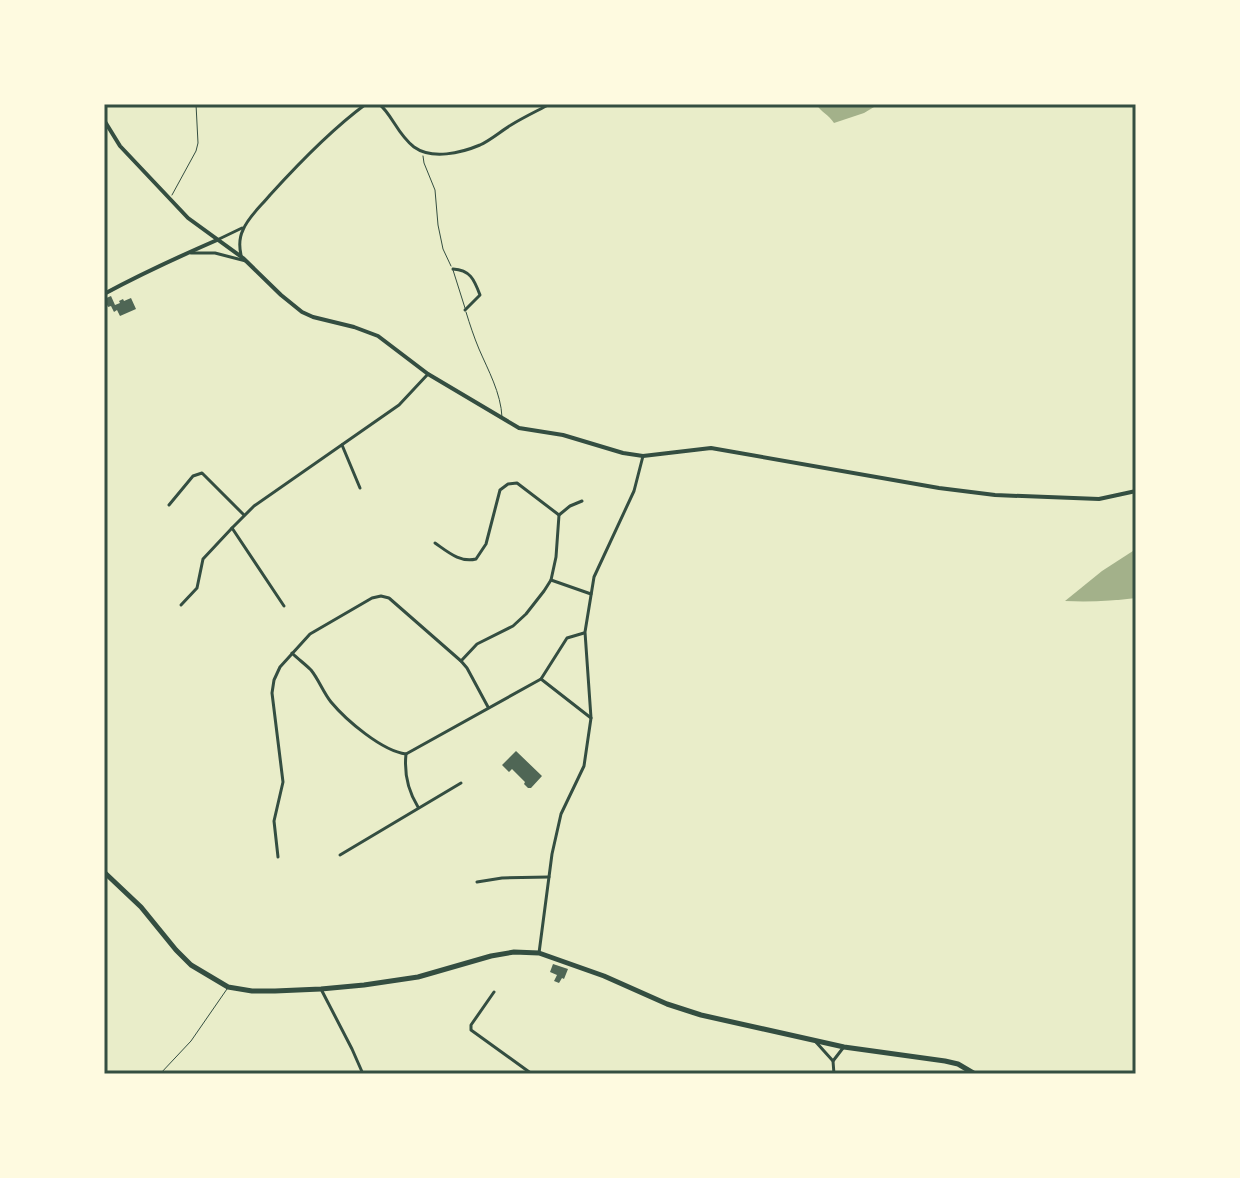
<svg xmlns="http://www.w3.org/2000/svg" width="1240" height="1178" viewBox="0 0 1240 1178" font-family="'PT Sans Narrow',sans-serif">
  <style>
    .water { fill: #a3b18a }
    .building { fill: #4f6655 }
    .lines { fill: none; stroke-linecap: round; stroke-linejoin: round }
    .service { stroke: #344e41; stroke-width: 1 }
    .minor { stroke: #344e41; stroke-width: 3 }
    .tertiary { stroke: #344e41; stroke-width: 4 }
    .primary { stroke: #344e41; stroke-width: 5 }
    .neatline { fill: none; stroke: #344e41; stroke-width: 3 }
  </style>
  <rect width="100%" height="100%" fill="#e9edc9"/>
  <g class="water">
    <path d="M816,104H879L864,113L834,123C829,115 821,112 816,104Z"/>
    <path d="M1136,549V598C1112,601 1090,602 1065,601L1102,571Z"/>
  </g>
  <g class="building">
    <path d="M111,296L115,305L120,303L119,301L123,299L124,301L131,298L136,309L120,316L117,310L114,312L111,306L108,307L104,299Z"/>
    <path d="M516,751L542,776L531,788H528L524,784L525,782L512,769L509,772L502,765Z"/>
    <path d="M553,964L568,969L564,979L562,978L559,983L554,981L557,975L550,972Z"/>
  </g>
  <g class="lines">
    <g class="service">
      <path d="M423,156L424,163L435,190L438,225L443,249L451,266"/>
      <path d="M172,195L196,151L198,143L196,104"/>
      <path d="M453,270L465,308"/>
      <path d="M466,312C470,325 474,337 479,349C488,370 501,393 502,417"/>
      <path d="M160,1074L191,1041L227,989"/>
    </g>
    <g class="minor">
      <path d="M379,104C392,114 397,134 414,147C432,160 461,153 480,145C491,140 501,131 511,125C524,117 537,111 550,104"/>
      <path d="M217,240L242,228"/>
      <path d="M191,253H215L246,261"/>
      <path d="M241,255C239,246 239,238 243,230C248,217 261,206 270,195C299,163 332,129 366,104"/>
      <path d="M453,269C470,270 474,279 480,295L465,310"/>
      <path d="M342,445L360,488"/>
      <path d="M169,505L193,476L202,473L244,515"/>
      <path d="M435,543C448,552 460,563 476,559L486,544L500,490L508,484L517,483L559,515"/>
      <path d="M551,580L591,594"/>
      <path d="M181,605L197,588L203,559L232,528"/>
      <path d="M284,606L232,528L254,506L399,405L428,374"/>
      <path d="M292,653C298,659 305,664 311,670C319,680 323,692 331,702C346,720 382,751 406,754L541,679L567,638L584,633"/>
      <path d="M461,661L477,644L513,626L526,614L544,591L551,580L556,557L559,515L570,506L582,501"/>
      <path d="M541,679L591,718"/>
      <path d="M406,754C404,773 408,791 418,807"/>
      <path d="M340,855L461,783"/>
      <path d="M278,857L274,821L283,782L272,693L274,680L280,667L310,634L372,598L381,596L389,598L461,661L467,668L488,707"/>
      <path d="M477,882L502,878L549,877"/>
      <path d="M539,953L552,854L561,814L584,766L591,718L585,632L594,577L634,491L643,456"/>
      <path d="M322,991L352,1049L363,1074"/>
      <path d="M494,992L471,1025V1030L532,1074"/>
      <path d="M815,1041L833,1061L834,1074"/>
      <path d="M833,1061L843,1048"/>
    </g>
    <g class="tertiary">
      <path d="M104,120L120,146L188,218L243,258L281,295L302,312L313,317L354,327L378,336L428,374L519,428L563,435L623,453L643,456L711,448L939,488L995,495L1099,499L1136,491"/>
      <path d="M104,294C141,274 178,257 217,240"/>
    </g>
    <path class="primary" d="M104,872L141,907L176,950L191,965L228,987L252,991H275L321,989L364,985L418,977L491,956L514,952L539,953L604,976L667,1004L701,1015L844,1047L945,1061L958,1064L975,1074"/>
  </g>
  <rect width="1240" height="1178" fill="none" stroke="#fefae0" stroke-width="212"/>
  <rect x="106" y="106" width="1028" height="966" class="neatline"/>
</svg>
